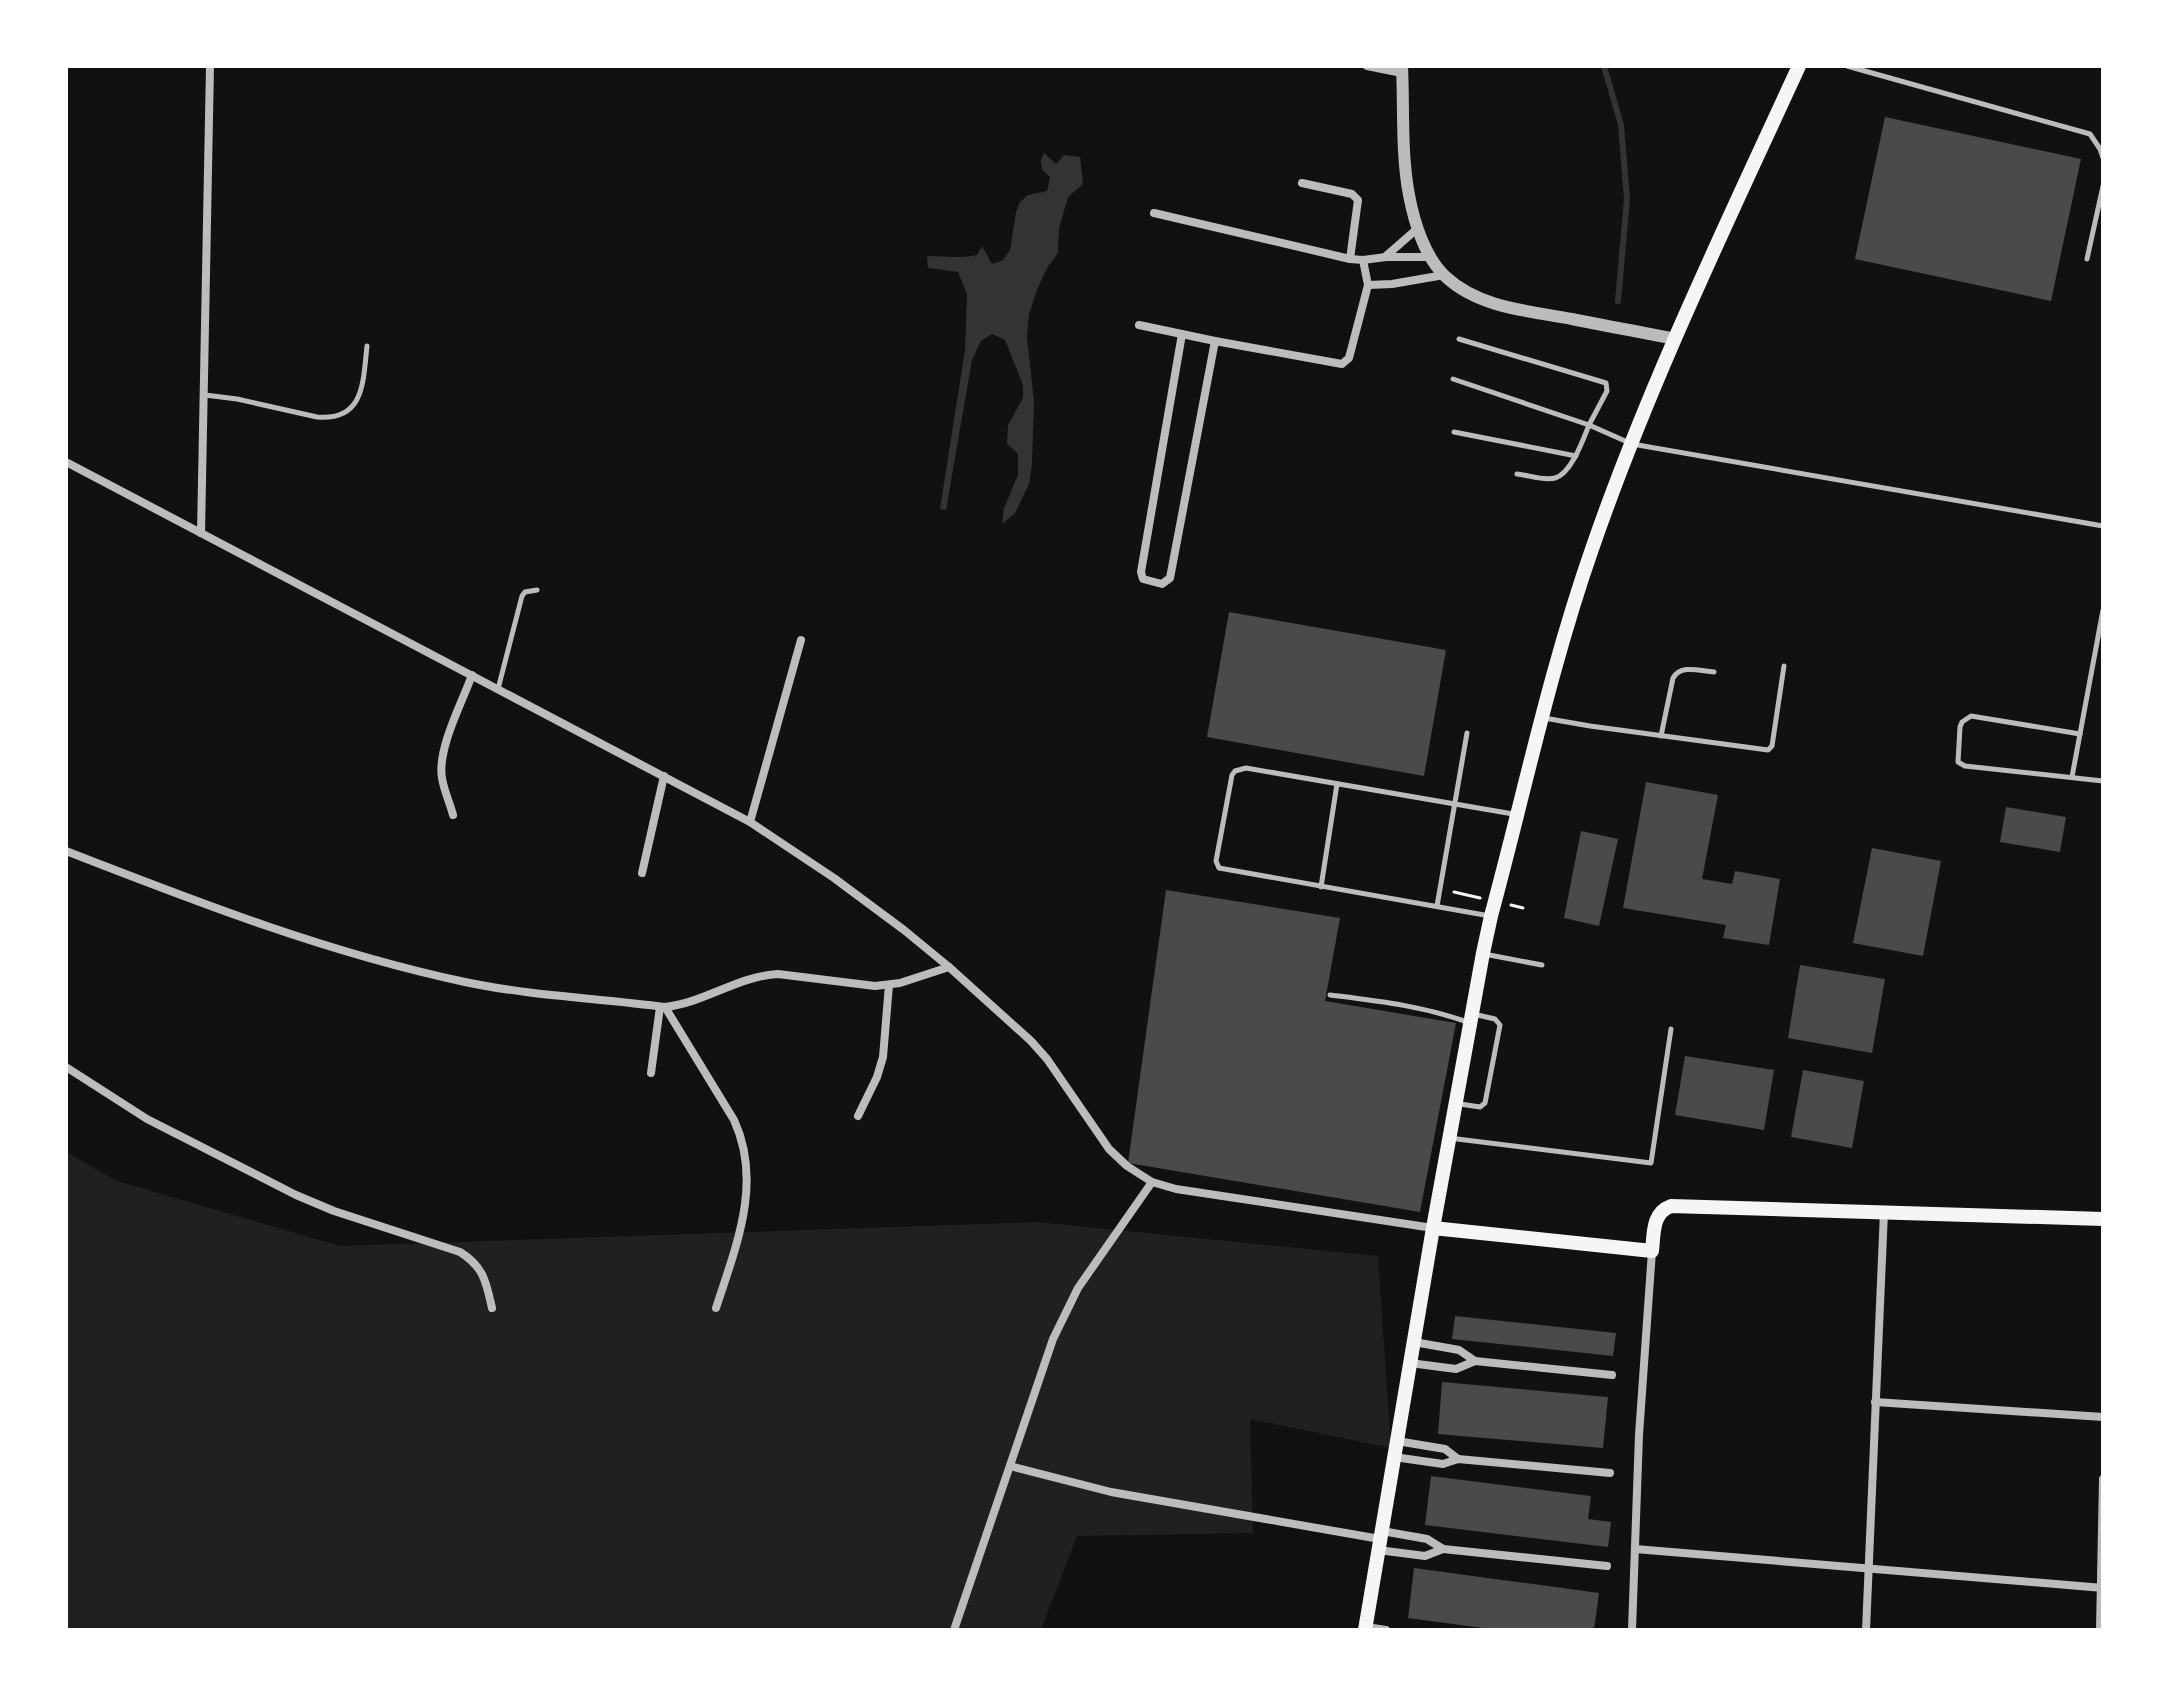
<svg xmlns="http://www.w3.org/2000/svg" width="2169" height="1696" viewBox="0 0 2169 1696" font-family="'IBM Plex Sans',sans-serif">
  <style>
    .green { fill: #202020 }
    .water { fill: #333 }
    .lines { fill: none; stroke-linecap: round; stroke-linejoin: round }
    .stream { stroke: #333; stroke-width: 6 }
    .building { fill: #4a4a4a }
    .path { stroke: #f5f5f5; stroke-width: 3 }
    .service { stroke: #bcbcbc; stroke-width: 5 }
    .minor { stroke: #bcbcbc; stroke-width: 8 }
    .tertiary { stroke: #bcbcbc; stroke-width: 12 }
    .secondary { stroke: #f5f5f5; stroke-width: 14 }
  </style>
  <rect width="100%" height="100%" fill="#111"/>
  <path class="green" d="M66,1152L117,1181L340,1246L1037,1222L1378,1256L1391,1448L1250,1419L1253,1533L1077,1536L1041,1630H66Z"/>
  <path class="water" d="M1044,153L1056,164L1064,155L1080,157L1083,184L1068,197L1059,229L1058,253L1047,268L1037,290L1029,314L1027,337L1034,402L1032,464L1029,484L1015,513L1002,524L1004,508L1018,475V454L1007,444L1008,425L1023,398V385L1005,340L992,334L981,341L972,360L946,510L940,509L965,350L967,294L958,272L928,268L927,256C944,256 960,259 977,255L982,246L992,264L1003,260L1010,250L1016,212L1020,202L1028,195L1047,191L1050,177L1042,170L1041,160Z"/>
  <g class="lines">
    <path class="stream" d="M1604,66L1621,125L1627,199L1618,301"/>
  </g>
  <g class="building">
    <path d="M1885,117L2081,159L2051,301L1855,259Z"/>
    <path d="M1229,612L1446,650L1424,776L1207,737Z"/>
    <path d="M1646,782L1718,795L1702,879L1732,884L1735,871L1780,879L1769,945L1723,938L1726,925L1623,908Z"/>
    <path d="M2006,807L2066,817L2060,852L2000,842Z"/>
    <path d="M1581,831L1618,839L1599,926L1564,918Z"/>
    <path d="M1872,848L1941,861L1923,956L1853,943Z"/>
    <path d="M1166,890L1340,918L1325,1001L1456,1023L1420,1212L1128,1163Z"/>
    <path d="M1800,965L1885,979L1872,1053L1788,1038Z"/>
    <path d="M1685,1056L1774,1070L1764,1130L1675,1115Z"/>
    <path d="M1803,1070L1864,1081L1852,1148L1791,1137Z"/>
    <path d="M1455,1316L1616,1333L1613,1356L1452,1339Z"/>
    <path d="M1442,1382L1608,1397L1603,1448L1438,1434Z"/>
    <path d="M1431,1476L1591,1496L1588,1519L1611,1522L1608,1547L1425,1525Z"/>
    <path d="M1414,1568L1599,1593L1594,1630H1498L1408,1618Z"/>
  </g>
  <g class="lines">
    <g class="path">
      <path d="M1454,892L1480,898"/>
      <path d="M1511,905L1523,908"/>
    </g>
    <g class="service">
      <path d="M1847,66L2090,134L2100,149L2103,158"/>
      <path d="M2087,259L2103,186"/>
      <path d="M1459,339L1606,383L1607,391L1589,425L1632,444L2103,526"/>
      <path d="M1453,379L1589,425C1583,440 1571,474 1555,478C1544,481 1528,475 1517,474"/>
      <path d="M205,395L237,399L317,417C365,421 363,381 367,346"/>
      <path d="M1454,432L1576,456"/>
      <path d="M498,689L522,596L525,592L537,590"/>
      <path d="M1544,718L1590,726L1768,750L1772,746L1784,666"/>
      <path d="M2080,734L1971,716L1962,722L1960,727L1958,762L1965,766L2103,781"/>
      <path d="M1661,736L1673,678C1681,664 1700,671 1714,672"/>
      <path d="M2072,777L2103,610"/>
      <path d="M1321,887L1337,784"/>
      <path d="M1437,906L1467,733"/>
      <path d="M1490,916L1219,868L1216,861L1232,775L1235,771L1246,768L1513,814"/>
      <path d="M1484,954L1542,965"/>
      <path d="M1330,995C1378,1001 1424,1006 1470,1023"/>
      <path d="M1460,1104L1480,1107L1485,1103L1500,1025L1495,1019L1473,1014"/>
      <path d="M1449,1138L1651,1163L1671,1029"/>
    </g>
    <g class="minor">
      <path d="M1367,66L1402,73"/>
      <path d="M1302,183L1352,194L1358,200L1350,259"/>
      <path d="M1154,213L1350,259L1363,260L1386,257H1431"/>
      <path d="M1386,256L1418,228"/>
      <path d="M1368,285L1392,284L1444,275"/>
      <path d="M1139,325L1215,341L1342,364L1349,358L1368,285L1363,260"/>
      <path d="M1182,334L1141,572L1143,579L1162,584L1170,578L1215,341"/>
      <path d="M66,462L750,822L834,878L904,930L949,967L1031,1041L1047,1059L1109,1149L1127,1166L1152,1182L1176,1189L1433,1228"/>
      <path d="M201,533L210,66"/>
      <path d="M453,815C450,803 444,791 442,778C437,749 462,703 472,675"/>
      <path d="M750,822L801,640"/>
      <path d="M66,851C197,902 328,953 465,982C531,996 599,998 665,1007C704,1003 738,976 778,974L875,986L900,983L949,967"/>
      <path d="M642,873L664,776"/>
      <path d="M665,1007L734,1120C763,1183 736,1246 716,1308"/>
      <path d="M66,1067L147,1119L296,1195L334,1211L460,1252C484,1267 486,1282 492,1308"/>
      <path d="M651,1073L660,1007"/>
      <path d="M858,1116L877,1077L883,1057L889,985"/>
      <path d="M1414,1342L1459,1350L1475,1361"/>
      <path d="M1410,1363L1456,1369L1475,1361L1612,1375"/>
      <path d="M1875,1402L2103,1417"/>
      <path d="M1397,1441L1445,1449L1458,1459"/>
      <path d="M1394,1457L1443,1464L1458,1459L1610,1473"/>
      <path d="M1010,1466L1111,1492L1380,1539"/>
      <path d="M1382,1531L1427,1539L1443,1549L1607,1566"/>
      <path d="M1635,1549L2103,1588"/>
      <path d="M1378,1550L1425,1556L1443,1549"/>
      <path d="M1366,1627L1386,1630"/>
      <path d="M954,1630L1053,1339L1078,1288L1152,1182"/>
      <path d="M1632,1630L1639,1435L1652,1251"/>
      <path d="M1866,1630L1884,1212"/>
      <path d="M2100,1630L2103,1479"/>
    </g>
    <path class="tertiary" d="M1402,66C1404,108 1401,153 1409,195C1414,222 1425,258 1446,277C1479,308 1530,311 1572,319C1606,326 1641,332 1675,339"/>
    <g class="secondary">
      <path d="M1433,1228L1652,1251C1654,1233 1652,1213 1671,1206L2103,1219"/>
      <path d="M1365,1630L1433,1228L1483,953L1491,916C1524,794 1550,669 1592,549C1649,384 1726,225 1799,66"/>
    </g>
  </g>
  <rect width="2169" height="1696" fill="none" stroke="#ffffff" stroke-width="136"/>
</svg>
